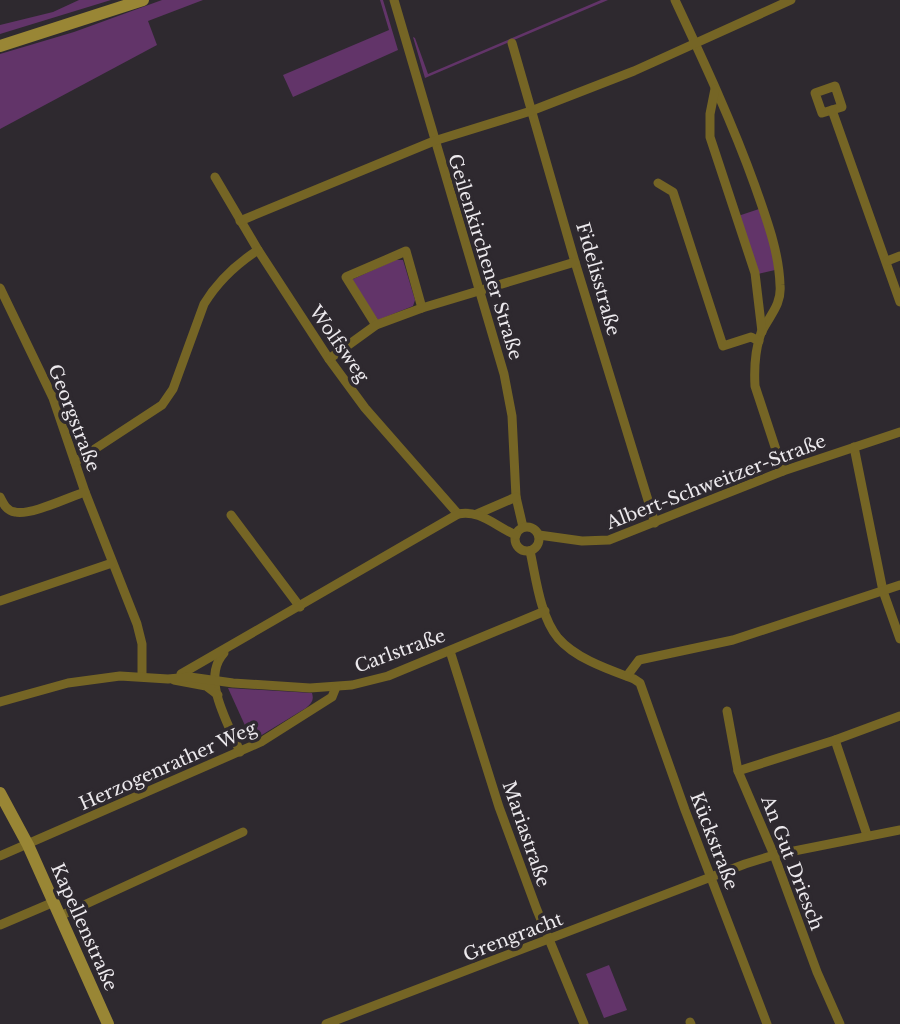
<svg xmlns="http://www.w3.org/2000/svg" width="900" height="1024" viewBox="0 0 900 1024" font-family="'Libre Baskerville',serif">
  <style>
    .green { fill: #623469 }
    .lines { fill: none; stroke-linecap: round; stroke-linejoin: round }
    .street { stroke: #756525; stroke-width: 9 }
    .secondary { stroke: #998635; stroke-width: 12 }
    .labels { text-anchor: middle; stroke-width: 7; stroke-linejoin: round; paint-order: stroke }
    .street-label { font-size: 18px; fill: #ece9ed; stroke: #2e292f }
  </style>
  <rect width="100%" height="100%" fill="#2e292f"/>
  <g class="green">
    <path d="M79,0H111L0,34V25L53,12Z"/>
    <path d="M162,0H203L148,21L157,45L0,129V54L74,32Z"/>
    <path d="M380,0H383L398,50L293,97L283,75L389,30Z"/>
    <path d="M601,0H608L425,78L413,37L415,38L428,74Z"/>
    <path d="M759,209L770,240L775,270L758,274L738,216Z"/>
    <path d="M395,260H403L415,300L413,306L378,320L351,280Z"/>
    <path d="M228,688L312,693C314,700 312,703 306,708L252,741Z"/>
    <path d="M609,965L627,1010L604,1018L586,974Z"/>
  </g>
  <g class="lines">
    <g class="street">
      <path d="M394,0L504,374L512,416L516,497L523,527"/>
      <path d="M675,0C704,62 732,122 755,186C766,218 779,251 780,285C782,305 769,316 761,333C755,350 754,368 755,386L783,471"/>
      <path d="M512,43L575,262L655,523"/>
      <path d="M835,86L842,107L822,113L815,93Z"/>
      <path d="M715,89L710,114V137L755,273L762,332"/>
      <path d="M832,110L900,302"/>
      <path d="M215,177L258,250L329,359L365,408L458,514"/>
      <path d="M658,183L673,192L723,346L751,337L759,341"/>
      <path d="M240,221L434,141L531,111L634,71L791,0"/>
      <path d="M887,261L900,256"/>
      <path d="M0,288L53,398L85,492L137,624L142,644V676"/>
      <path d="M376,325L346,277L406,251L422,308"/>
      <path d="M329,359L376,325L422,308L575,262"/>
      <path d="M854,447L883,591L900,639"/>
      <path d="M75,462L162,405L173,389L204,304C218,281 235,265 258,250"/>
      <path d="M0,497C4,505 7,511 15,512C30,516 69,497 85,492"/>
      <path d="M477,514L516,497"/>
      <path d="M231,515L300,607"/>
      <circle cx="527" cy="539" r="12"/>
      <path d="M539,535L582,541L609,540L783,471L900,432"/>
      <path d="M530,551C536,578 540,616 558,638C576,659 610,670 634,679L640,683L685,810L767,1024"/>
      <path d="M0,601L112,563"/>
      <path d="M450,651L499,807L537,910L584,1024"/>
      <path d="M224,653C200,679 229,724 240,752"/>
      <path d="M181,674L458,514C480,509 496,527 516,535"/>
      <path d="M627,676L639,660L733,640L900,585"/>
      <path d="M174,680L206,686L218,695"/>
      <path d="M0,702L68,683L120,676L168,679L190,677L233,683L310,688L352,685L388,676L545,611"/>
      <path d="M727,711L738,771L774,855L817,972L840,1024"/>
      <path d="M835,740L867,835"/>
      <path d="M738,771L835,740L900,716"/>
      <path d="M0,856L261,742L332,697L336,687"/>
      <path d="M60,916L243,832"/>
      <path d="M0,925L54,902"/>
      <path d="M690,1022L691,1024"/>
      <path d="M326,1024L745,864L774,855L900,830"/>
    </g>
    <g class="secondary">
      <path d="M0,46L143,0"/>
      <path d="M0,793L28,845L108,1024"/>
    </g>
  </g>
  <g class="labels">
    <g class="street-label">
      <text transform="translate(485 257) rotate(73)" y="6">Geilenkirchener Straße</text>
      <text transform="translate(598 279) rotate(74)" y="6">Fidelisstraße</text>
      <text transform="translate(339 344) rotate(55)" y="6">Wolfsweg</text>
      <text transform="translate(74 418) rotate(69)" y="6">Georgstraße</text>
      <text transform="translate(716 482) rotate(-21)" y="6">Albert-Schweitzer-Straße</text>
      <text transform="translate(400 651) rotate(-20)" y="6">Carlstraße</text>
      <text transform="translate(168 766) rotate(-24)" y="6">Herzogenrather Weg</text>
      <text transform="translate(526 834) rotate(71)" y="6">Mariastraße</text>
      <text transform="translate(714 841) rotate(69)" y="6">Kückstraße</text>
      <text transform="translate(792 863) rotate(69)" y="6">An Gut Driesch</text>
      <text transform="translate(84 927) rotate(66)" y="6">Kapellenstraße</text>
      <text transform="translate(513 937) rotate(-21)" y="6">Grengracht</text>
    </g>
  </g>
</svg>
